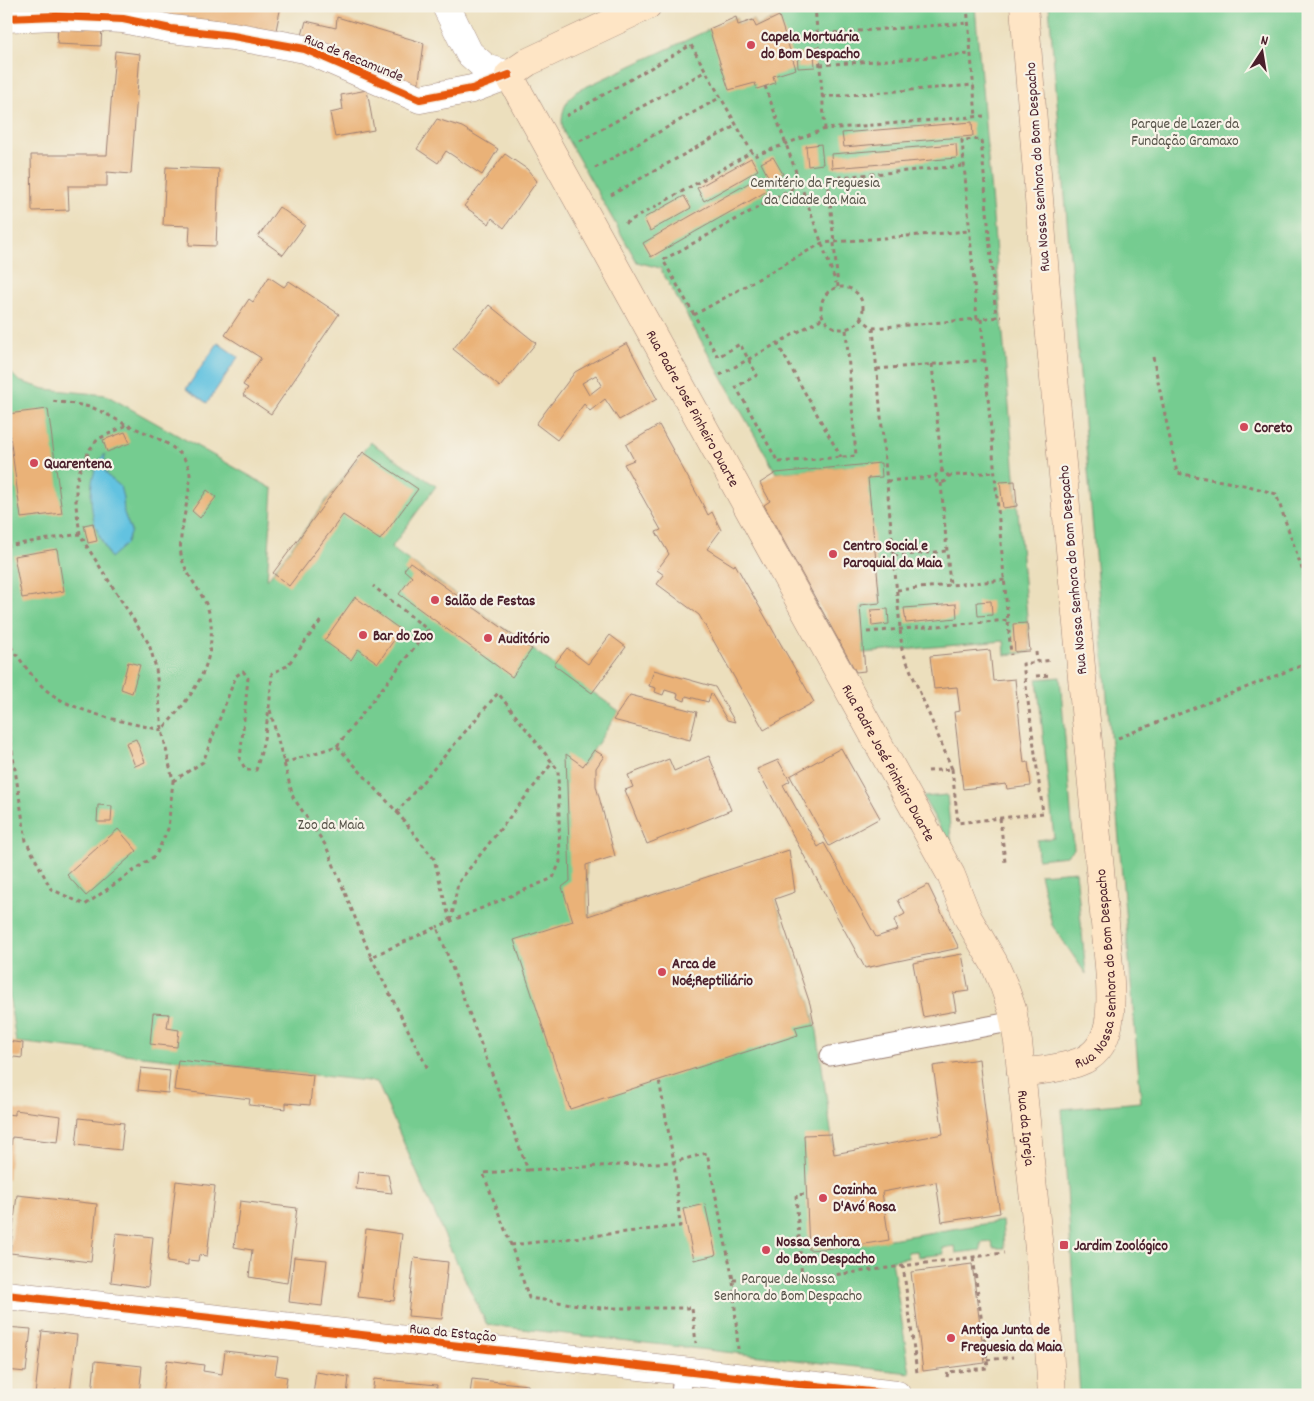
<svg xmlns="http://www.w3.org/2000/svg" width="1314" height="1401" viewBox="0 0 1314 1401" font-family="Dekko,sans-serif">
  <style>
    .green { fill: #75cc90; stroke: #60765e }
    .water { fill: #62c2e0; stroke: #567086 }
    .building { fill: #eab278; fill-rule: evenodd }
    .lines { fill: none; stroke-linecap: round; stroke-linejoin: round }
    .service-casing { stroke: #9b7f74; stroke-width: 21 }
    .minor-casing { stroke: #9b7f74; stroke-width: 29 }
    .secondary-casing { stroke: #9b7f74; stroke-width: 29 }
    .path { stroke: #9b7f74; stroke-width: 3; stroke-dasharray: 4 4; stroke-linecap: butt }
    .service { stroke: #fff; stroke-width: 19 }
    .minor { stroke: #fff; stroke-width: 28 }
    .secondary { stroke: #fee5c5; stroke-width: 28 }
    .cycleway-casing { stroke: #f7f3e8; stroke-width: 11 }
    .cycleway { stroke: #e8590c; stroke-width: 8 }
    .poi-dot { fill: #d1495b; stroke: #f7f3e8; stroke-width: 2 }
    .labels { text-anchor: middle; stroke-width: 4.5; stroke-linejoin: round; paint-order: stroke }
    .poi-label { font-size: 15px; font-weight: bold; fill: #4a1f2b; stroke: #f7f3e8; text-anchor: start }
    .street-label { font-size: 15px; fill: #4a1f2b; stroke: #f7f3e8 }
    .park-label { font-size: 15px; fill: #575349; stroke: #f7f3e8 }
  </style>
  <rect width="100%" height="100%" fill="#f7f3e8"/>
  <filter id="ink" filterUnits="userSpaceOnUse"><feTurbulence type="fractalNoise" baseFrequency=".02" numOctaves="2"/><feDisplacementMap in="SourceGraphic" scale="10" xChannelSelector="R" yChannelSelector="G"/><feConvolveMatrix kernelMatrix="1 2 1 2 8 2 1 2 1" color-interpolation-filters="sRGB"/></filter>
  <filter id="wash" filterUnits="userSpaceOnUse"><feTurbulence type="fractalNoise" baseFrequency=".0096" numOctaves="4" result="noise"/><feDisplacementMap in="SourceGraphic" scale="20" xChannelSelector="R" yChannelSelector="G"/><feGaussianBlur stdDeviation="1.12" result="paint"/><feColorMatrix in="noise" values="0 0 0 0 0 0 0 0 0 0 0 0 0 0 0 0 0 1.4 0 .05"/><feComposite in="paint" operator="in"/></filter>
  <g filter="url(#wash)">
    <rect width="100%" height="100%" fill="#ecdfbd"/>
    <g class="green">
      <path d="M800,6H975L1030,652L1005,655L1004,641L863,653L860,605L880,603L866,465L776,473L660,268L637,262L564,133C559,117 564,101 577,91L736,17L738,25L753,20L756,27Z"/>
      <path d="M1049,6H1308V1395H1080L1062,1109L1141,1102Z"/>
      <path d="M6,368L19,381L45,389L106,395L273,489L267,580L370,442L436,486L391,548L619,711L583,766L588,916L762,860L810,1004L817,1031L847,1246L1002,1221L1004,1248H993L992,1242L981,1243V1250L956,1253L955,1246L943,1248L944,1254L918,1257L917,1251L907,1252L908,1258L892,1260L910,1373L487,1325L449,1246L377,1082L16,1042L6,974Z"/>
      <path d="M1060,677L1074,849L1067,856L1038,859L1037,840L1054,838L1037,679Z"/>
      <path d="M947,795L952,849L923,797Z"/>
      <path d="M1076,871L1086,974L1052,925L1040,874Z"/>
    </g>
    <g class="water">
      <path d="M218,343L238,357L207,403L186,389Z"/>
      <path d="M105,454L104,469L109,477L120,486L123,498L124,513L131,531L126,544L110,558C105,547 99,536 95,525C89,503 88,471 105,454Z"/>
    </g>
    <g id="blocks">
      <g class="building">
        <path d="M107,6H281L275,35Z"/>
        <path d="M779,16L796,69L773,76L775,83L757,89L755,83L729,90L709,29L736,17L738,25L753,20L756,27Z"/>
        <path d="M337,17L424,43L418,88L301,39L306,21L336,28Z"/>
        <path d="M58,22L102,24L101,46L57,44Z"/>
        <path d="M115,51L140,54L131,174L107,172V186H68L69,210L32,211L31,155H107Z"/>
        <path d="M814,53L815,67L798,68L797,54Z"/>
        <path d="M367,90L374,130L335,137L330,113L343,110L341,95Z"/>
        <path d="M437,119L462,127L498,149L482,175L446,151L438,163L417,149Z"/>
        <path d="M972,122L973,136L844,147L842,133Z"/>
        <path d="M821,144L823,164L808,166L806,146Z"/>
        <path d="M956,144L957,158L832,168L831,154Z"/>
        <path d="M505,154L527,169L537,181L504,228L492,218L489,224L464,206Z"/>
        <path d="M773,157L783,174L770,180L761,163Z"/>
        <path d="M751,158L758,170L704,201L697,188Z"/>
        <path d="M166,167L219,169L216,246L189,245L190,226L163,225Z"/>
        <path d="M761,176L769,190L651,257L643,243Z"/>
        <path d="M684,196L691,208L650,231L644,218Z"/>
        <path d="M279,207L305,225L283,255L258,237Z"/>
        <path d="M269,277L284,287L289,281L339,314L271,414L243,395L248,388L243,385L261,358L225,335L249,299L253,302Z"/>
        <path d="M489,305L536,343L500,387L453,349Z"/>
        <path d="M627,343L657,399L619,420L605,399L590,411L584,404L557,440L536,424L575,372ZM596,375L602,385L589,395L582,383Z"/>
        <path d="M48,409L62,513L21,518L7,414Z"/>
        <path d="M659,425L703,505L708,515L712,512L721,530L707,549L734,566L735,564L814,702L764,730L699,615L657,584L664,575L657,570L669,554L656,532L661,530L624,464L634,460L626,445Z"/>
        <path d="M125,432L130,443L107,452L103,440Z"/>
        <path d="M363,452L418,489L380,540L343,515L289,586L273,573Z"/>
        <path d="M881,463L882,477L868,478L880,603L860,605L865,671L856,672L764,505L770,501L760,483L776,473Z"/>
        <path d="M1015,481L1017,506L1003,508L1000,482Z"/>
        <path d="M207,490L216,497L200,518L192,511Z"/>
        <path d="M93,523L97,541L88,543L84,525Z"/>
        <path d="M57,549L64,591L22,598L14,556Z"/>
        <path d="M410,562L532,649L512,677L399,594L412,577L404,570Z"/>
        <path d="M355,597L401,630L378,663L358,649L351,660L324,641Z"/>
        <path d="M991,601L992,615L978,616L977,602Z"/>
        <path d="M956,604L957,618L906,623L904,608Z"/>
        <path d="M888,609L889,624L872,626L871,610Z"/>
        <path d="M1027,623L1030,651L1015,652L1013,624Z"/>
        <path d="M610,635L626,647L592,693L554,665L567,648L588,664Z"/>
        <path d="M990,650L993,681L1015,679L1024,763L1028,762L1031,786L1007,789L1006,784L963,789L954,712L960,711L957,687L934,689L930,656Z"/>
        <path d="M128,662L140,665L132,693L121,689Z"/>
        <path d="M654,670L715,687L735,722L727,720L711,693L708,702L686,696L685,701L677,698L678,694L665,690L663,695L655,692L656,688L649,686Z"/>
        <path d="M630,695L697,712L690,740L613,720Z"/>
        <path d="M136,739L145,762L135,766L126,743Z"/>
        <path d="M841,748L880,818L829,846L790,776Z"/>
        <path d="M594,750L604,756L596,768V786L615,856L586,865L588,916L789,850L795,892L775,899L810,1004L814,1023L795,1027L798,1035L570,1109L514,940L573,921L562,887L570,881L566,754L583,766Z"/>
        <path d="M709,756L731,810L647,844L625,790L633,787L628,775L669,759L674,771Z"/>
        <path d="M778,760L790,781L783,785L818,847L824,843L876,937L898,930L894,920L905,914L898,900L928,885L959,948L865,968L757,769Z"/>
        <path d="M98,805L112,806L111,822H97Z"/>
        <path d="M118,829L137,851L86,896L67,875Z"/>
        <path d="M962,954L969,991L953,993L956,1011L923,1017L913,963Z"/>
        <path d="M153,1013L169,1014L167,1028L179,1030L177,1047L150,1044Z"/>
        <path d="M6,1041L23,1043L22,1058L6,1056Z"/>
        <path d="M979,1059L987,1127L1000,1213L942,1222L936,1182L882,1192L889,1240L847,1247L809,1250L804,1135L831,1134L834,1154L943,1134L933,1066Z"/>
        <path d="M178,1060L313,1075L310,1105L286,1103V1109L249,1105L250,1099L174,1090Z"/>
        <path d="M141,1068L170,1071L168,1093L138,1090Z"/>
        <path d="M15,1110L61,1116L58,1142L12,1137L8,1180H6V1114L15,1115Z"/>
        <path d="M79,1118L124,1123L121,1150L76,1145Z"/>
        <path d="M358,1172L388,1175L392,1193L356,1189Z"/>
        <path d="M176,1181L215,1186L207,1256L199,1255L198,1261L188,1260V1265L167,1262Z"/>
        <path d="M17,1195L97,1204L91,1262L10,1253Z"/>
        <path d="M240,1201L297,1208L287,1283L249,1277L252,1250L234,1247Z"/>
        <path d="M705,1204L716,1255L694,1260L683,1209Z"/>
        <path d="M366,1229L402,1234L394,1301L358,1297Z"/>
        <path d="M116,1233L153,1237L148,1287L111,1282Z"/>
        <path d="M294,1257L327,1260L322,1306L289,1302Z"/>
        <path d="M414,1258L448,1262L442,1319L408,1316Z"/>
        <path d="M972,1264L985,1363L923,1371L911,1272Z"/>
        <path d="M6,1327L31,1329L26,1372L6,1370Z"/>
        <path d="M42,1331L77,1335L70,1393L55,1390V1395H35Z"/>
        <path d="M225,1351L278,1357L275,1375L287,1377L284,1395H162L167,1360L204,1365L203,1371L222,1374Z"/>
        <path d="M95,1361L142,1366L139,1395H92Z"/>
        <path d="M316,1372L349,1377L347,1395H313Z"/>
        <path d="M374,1379L437,1385L436,1395H372Z"/>
        <path d="M472,1379L528,1385L531,1395H470Z"/>
      </g>
    </g>
  </g>
  <g filter="url(#ink)">
    <use href="#blocks" fill-opacity="0" stroke="#9b7f74" stroke-width="1"/>
    <g class="lines">
      <defs>
        <g id="service">
          <path d="M830,1056L1015,1021"/>
          <path d="M681,1395L683,1372"/>
        </g>
        <g id="minor">
          <path d="M446,6L469,53L486,68L509,75"/>
          <path d="M6,18L57,16L123,19L171,29L233,36L305,49L420,99L472,89L509,75"/>
          <path d="M6,1295L897,1395"/>
        </g>
        <g id="secondary">
          <path id="s1" d="M647,6L528,62L509,75L951,875L968,918L994,963L1004,986L1012,1009L1018,1042L1049,1348L1052,1395"/>
          <path id="s2" d="M1021,1073C1040,1070 1061,1069 1079,1062C1117,1049 1111,998 1109,966L1048,314L1024,6"/>
        </g>
      </defs>
      <use href="#service" class="service-casing"/>
      <use href="#minor" class="minor-casing"/>
      <use href="#secondary" class="secondary-casing"/>
      <g class="path">
        <path d="M815,6L825,129L984,116"/>
        <path d="M967,6L976,117"/>
        <path d="M818,34L969,23"/>
        <path d="M820,65L971,54"/>
        <path d="M765,86L836,283"/>
        <path d="M822,97L974,85"/>
        <path d="M566,116L691,45L754,156L825,129"/>
        <path d="M580,141L706,71"/>
        <path d="M595,168L721,97"/>
        <path d="M800,184L663,260L718,357L740,344L757,375L736,387L778,462L856,456L846,329"/>
        <path d="M611,195L737,125"/>
        <path d="M626,222V223L752,152"/>
        <path d="M838,287L828,178L963,166"/>
        <circle cx="842" cy="308" r="21"/>
        <path d="M694,315L822,243L969,231"/>
        <path d="M860,318L873,328L1001,317"/>
        <path d="M977,319L962,140L981,139L996,318"/>
        <path d="M981,319L1011,655"/>
        <path d="M873,328L902,650L952,769"/>
        <path d="M777,343L841,457"/>
        <path d="M1153,357L1177,473L1249,486L1276,494L1308,586"/>
        <path d="M932,364L942,471"/>
        <path d="M877,369L985,360"/>
        <path d="M720,375L823,318"/>
        <path d="M948,476L995,472"/>
        <path d="M887,481L935,477L937,473L942,471L946,472L948,476L946,481L941,483L937,482L935,477"/>
        <path d="M941,483L950,585"/>
        <path d="M6,546L80,534"/>
        <path d="M894,556L947,551"/>
        <path d="M897,590L1005,580"/>
        <path d="M867,632L1008,620"/>
        <path d="M6,640C18,656 29,674 44,688C69,712 129,723 162,730C185,703 209,677 211,639C212,628 211,617 207,606C200,590 187,576 182,559C176,539 190,499 190,477C191,448 148,434 127,425C116,420 104,412 93,408C80,404 65,403 52,401"/>
        <path d="M1036,652L1037,662"/>
        <path d="M1036,676L1051,675"/>
        <path d="M270,710L293,797L326,846L371,957L437,927L528,1170L483,1173L511,1245L529,1298L601,1308H692L696,1343"/>
        <path d="M6,711L26,841L51,889L85,905L156,855L168,829L173,781L162,730L156,668L149,644L86,545L80,534L76,506V485L79,472L90,449L98,439L127,425"/>
        <path d="M1118,738L1308,663"/>
        <path d="M337,746L428,630L373,586"/>
        <path d="M284,763L337,746L397,812L498,693L558,770L560,862L553,878L437,927"/>
        <path d="M928,771L952,769L958,823L1043,813L1023,664L1052,660"/>
        <path d="M173,781L203,762L236,676L243,671L248,678L240,760L246,770H256C266,738 270,706 272,673L287,666L322,619"/>
        <path d="M397,812L434,859L450,921"/>
        <path d="M1000,818L1005,862"/>
        <path d="M451,921L458,883L553,762"/>
        <path d="M371,957L429,1071"/>
        <path d="M528,1170L674,1162L707,1153L733,1280L738,1349"/>
        <path d="M511,1245L680,1226L674,1162L659,1080"/>
        <path d="M903,1265L917,1373"/>
        <path d="M802,1279L796,1195L806,1194"/>
        <path d="M733,1280L802,1279L1004,1253"/>
        <path d="M987,1360L1013,1357"/>
        <path d="M947,1377L948,1372L988,1368L973,1257"/>
      </g>
      <use href="#service" class="service"/>
      <use href="#minor" class="minor"/>
      <use href="#secondary" class="secondary"/>
      <defs>
        <g id="cycleway">
          <path d="M6,18L57,16L123,19L171,29L233,36L305,49L420,99L472,89L509,75"/>
          <path d="M6,1295L897,1395"/>
        </g>
      </defs>
      <use href="#cycleway" class="cycleway-casing"/>
      <use href="#cycleway" class="cycleway"/>
    </g>
  </g>
  <g class="poi-dot">
    <circle cx="751" cy="45" r="5"/>
    <circle cx="1244" cy="427" r="5"/>
    <circle cx="34" cy="463" r="5"/>
    <circle cx="833" cy="554" r="5"/>
    <circle cx="435" cy="600" r="5"/>
    <circle cx="363" cy="635" r="5"/>
    <circle cx="488" cy="638" r="5"/>
    <circle cx="662" cy="972" r="5"/>
    <circle cx="823" cy="1198" r="5"/>
    <rect x="1059" y="1240" width="10" height="10" rx="2.5"/>
    <circle cx="766" cy="1250" r="5"/>
    <circle cx="951" cy="1338" r="5"/>
  </g>
  <g class="labels">
    <g class="poi-label">
      <text x="761" y="41">Capela Mortuária<tspan x="761" dy="17">do Bom Despacho</tspan></text>
      <text x="1254" y="432">Coreto</text>
      <text x="44" y="468">Quarentena</text>
      <text x="843" y="550">Centro Social e<tspan x="843" dy="17">Paroquial da Maia</tspan></text>
      <text x="445" y="605">Salão de Festas</text>
      <text x="373" y="640">Bar do Zoo</text>
      <text x="498" y="643">Auditório</text>
      <text x="672" y="968">Arca de<tspan x="672" dy="17">Noé;Reptiliário</tspan></text>
      <text x="833" y="1194">Cozinha<tspan x="833" dy="17">D'Avó Rosa</tspan></text>
      <text x="776" y="1246">Nossa Senhora<tspan x="776" dy="17">do Bom Despacho</tspan></text>
      <text x="1074" y="1250">Jardim Zoológico</text>
      <text x="961" y="1334">Antiga Junta de<tspan x="961" dy="17">Freguesia da Maia</tspan></text>
    </g>
    <g class="street-label">
      <text transform="translate(354 57) rotate(22)" y="5">Rua de Recamunde</text>
      <text transform="translate(1037 167) rotate(-94)" y="5">Rua Nossa Senhora do Bom Despacho</text>
      <text dy="5" stroke="none"><textPath href="#s1" startOffset="535">Rua Padre José Pinheiro Duarte</textPath></text>
      <text transform="translate(1072 570) rotate(-95)" y="5">Rua Nossa Senhora do Bom Despacho</text>
      <text dy="5" stroke="none"><textPath href="#s1" startOffset="940">Rua Padre José Pinheiro Duarte</textPath></text>
      <text dy="5" stroke="none"><textPath href="#s2" startOffset="160">Rua Nossa Senhora do Bom Despacho</textPath></text>
      <text dy="5" stroke="none"><textPath href="#s1" startOffset="1336">Rua da Igreja</textPath></text>
      <text transform="translate(453 1332) rotate(6)" y="5">Rua da Estação</text>
    </g>
    <g class="park-label">
      <text x="1185" y="128">Parque de Lazer da<tspan x="1185" dy="17">Fundação Gramaxo</tspan></text>
      <text x="815" y="187">Cemitério da Freguesia<tspan x="815" dy="17">da Cidade da Maia</tspan></text>
      <text x="331" y="829">Zoo da Maia</text>
      <text x="788" y="1283">Parque de Nossa<tspan x="788" dy="17">Senhora do Bom Despacho</tspan></text>
    </g>
  </g>
  <rect width="1314" height="1401" fill="none" stroke="#f7f3e8" stroke-width="25"/>
  <g transform="translate(1262 52) rotate(12)" stroke="#f7f3e8" stroke-width="4" paint-order="stroke">
  <path d="M0-4L9 19L0 12L-9 19Z" fill="#4a1f2b"/>
  <text y="-8" font-size="14" font-weight="bold" text-anchor="middle" fill="#4a1f2b">N</text>
  </g>
</svg>
